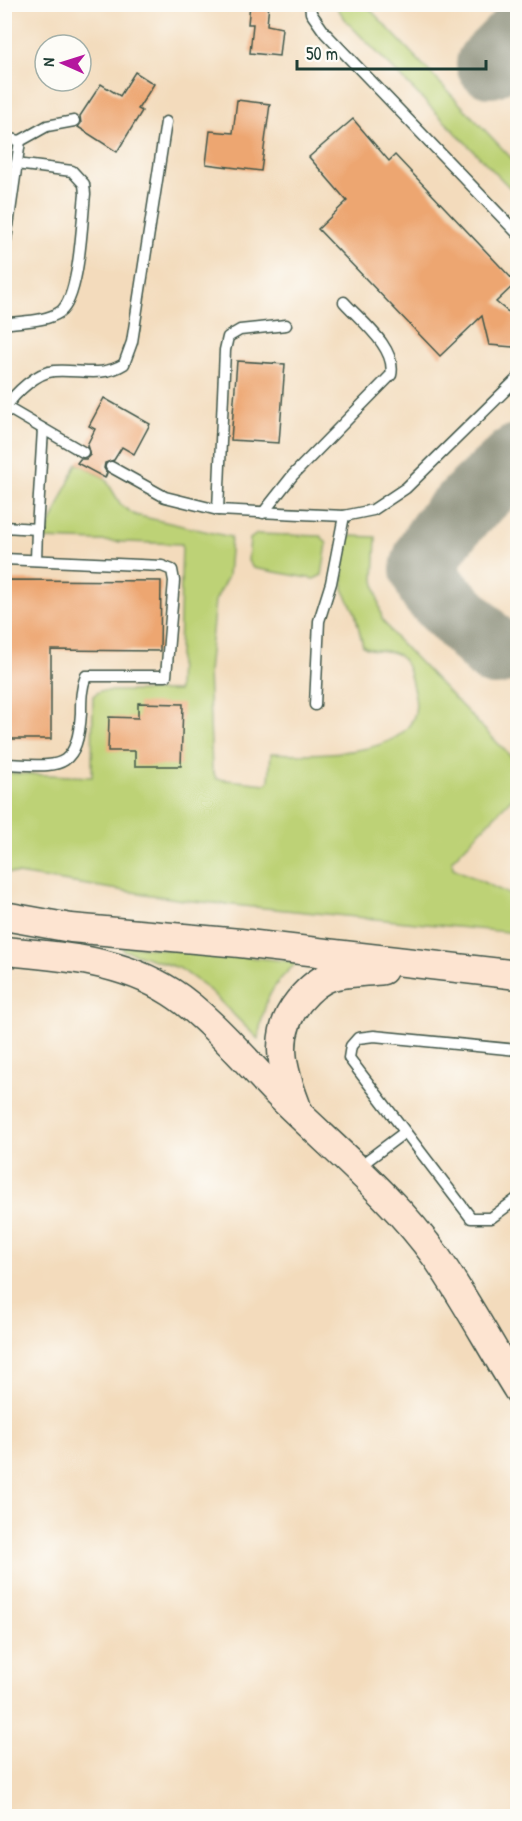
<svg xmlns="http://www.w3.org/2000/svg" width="522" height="1821" viewBox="0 0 522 1821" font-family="'Patrick Hand',sans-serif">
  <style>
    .green { fill: #bdd276; stroke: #6e8855; stroke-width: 1.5 }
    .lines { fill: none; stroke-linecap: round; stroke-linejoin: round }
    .taxiway { stroke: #898c78; stroke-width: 68 }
    .building { fill: #eda671 }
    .lane-casing { stroke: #3f5548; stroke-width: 13 }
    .secondary-casing { stroke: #3f5548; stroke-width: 31 }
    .lane { stroke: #fff; stroke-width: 10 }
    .secondary { stroke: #fde4d1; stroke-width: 28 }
  </style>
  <rect width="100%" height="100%" fill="#fdfcf7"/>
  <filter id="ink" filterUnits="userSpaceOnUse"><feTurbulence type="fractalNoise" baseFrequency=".0167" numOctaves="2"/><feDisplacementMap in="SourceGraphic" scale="12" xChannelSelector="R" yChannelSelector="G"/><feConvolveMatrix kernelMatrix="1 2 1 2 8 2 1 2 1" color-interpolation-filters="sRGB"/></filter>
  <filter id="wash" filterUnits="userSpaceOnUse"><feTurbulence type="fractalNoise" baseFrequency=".008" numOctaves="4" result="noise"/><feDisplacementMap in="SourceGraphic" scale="24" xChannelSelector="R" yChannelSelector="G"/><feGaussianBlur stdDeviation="1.35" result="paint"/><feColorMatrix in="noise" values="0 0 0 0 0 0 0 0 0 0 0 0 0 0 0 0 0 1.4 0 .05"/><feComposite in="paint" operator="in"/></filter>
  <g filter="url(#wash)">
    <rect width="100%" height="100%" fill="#f3dbbc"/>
    <g class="green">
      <path d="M335,5H366L517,164V195L348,23Z"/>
      <path d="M77,463L105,478L121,505L135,515L231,537L228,576L215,601L208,672L212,770L217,779L266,784L269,781L271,753C310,755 432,760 414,692C411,680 409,663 398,655C388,648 374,653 363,646L355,613L343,589L344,545L350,536L376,537L374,580L382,619L394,636L517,763V793L452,860L453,868L517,898V933L183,900L5,872L4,773L92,777L93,696L100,691H178L182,544L44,539Z"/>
      <path d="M257,534L321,536L327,544L322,575L314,579L253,568L248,561L250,539Z"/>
      <path d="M122,945L298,962C269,986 264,1002 258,1039L206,987L179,968L123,950Z"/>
    </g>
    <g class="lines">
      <g class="taxiway">
        <path d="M490,64L518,36"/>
        <path d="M495,652L433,590L424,570C429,532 490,485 518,458"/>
      </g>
    </g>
    <g id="blocks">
      <g class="building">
        <path d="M250,4H269L267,25L282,28L279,56L250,53L253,24H248Z"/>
        <path d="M135,72L154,84L138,109L142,111L117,152L78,127L81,123L80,116L101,84L120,96Z"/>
        <path d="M237,100L270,104L261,171L206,164L210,131L233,133Z"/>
        <path d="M353,119L389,161L395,155L516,283L496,302L518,320V336L513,347L489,345L482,316L440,356L318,229L347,201L309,157Z"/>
        <path d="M237,361L285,364L279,443L231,440Z"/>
        <path d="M104,398L150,424L134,454L122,447L114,460L105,463L104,468L107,473L105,478L77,463L80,459H86L90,455L87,445L95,429L89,426Z"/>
        <path d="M4,580L161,581L160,651L51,650V739H4Z"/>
        <path d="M138,703L183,704L181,766H135V751H108L109,717L138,718Z"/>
      </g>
    </g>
  </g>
  <g filter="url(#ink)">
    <use href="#blocks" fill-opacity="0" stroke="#3f5548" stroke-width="1.5"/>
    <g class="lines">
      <defs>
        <g id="lane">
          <path d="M310,4L311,13L325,33L518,234"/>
          <path d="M4,137L20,141"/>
          <path d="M4,254L20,141L47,126L74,121"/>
          <path d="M4,324C21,321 45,322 60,312C80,298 82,219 85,194L84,184L72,171L16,164"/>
          <path d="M4,406L83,452"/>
          <path d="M6,407C15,393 37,372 54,371C79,369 102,378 124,364L132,342L166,122"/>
          <path d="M111,467L165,497L218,510L344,516L373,510L406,488L518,378"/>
          <path d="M218,510L225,350L228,337L240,330L286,325"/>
          <path d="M263,513L293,475L391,375C397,348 361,321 344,302"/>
          <path d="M4,527L37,529L43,429"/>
          <path d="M4,559L162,566L172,570L174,581L166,676H86C81,688 81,700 81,713C77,775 56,765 4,764"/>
          <path d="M36,560L37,529"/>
          <path d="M315,705L319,621L331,583L344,516"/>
          <path d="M518,1050L374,1036L358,1038L351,1046L349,1058L471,1218H491L518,1198"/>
          <path d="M357,1168L405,1132"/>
        </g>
        <g id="secondary">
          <path d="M4,916L71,928L240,943L518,975"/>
          <path d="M4,951C61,956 121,960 171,992C206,1014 246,1061 276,1092C330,1146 392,1195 437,1258C466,1300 491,1347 518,1390"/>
          <path d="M296,1105C282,1069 272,1034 299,1001C308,990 318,980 332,976C349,972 367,972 383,970"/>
        </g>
      </defs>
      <use href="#lane" class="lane-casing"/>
      <use href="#secondary" class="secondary-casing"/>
      <use href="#lane" class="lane"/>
      <use href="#secondary" class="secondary"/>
    </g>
  </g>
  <rect width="522" height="1821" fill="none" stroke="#fdfcf7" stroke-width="24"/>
  <g transform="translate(63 63) rotate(273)"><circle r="28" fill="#fdfcf7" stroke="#a4b0a9" stroke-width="1.5"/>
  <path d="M0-4.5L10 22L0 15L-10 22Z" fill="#b5179e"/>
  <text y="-9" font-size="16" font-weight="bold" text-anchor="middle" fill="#1f3d34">N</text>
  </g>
  <path d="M297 60v9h189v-9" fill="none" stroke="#1f3d34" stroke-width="3"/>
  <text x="306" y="60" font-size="18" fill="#1f3d34" stroke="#fdfcf7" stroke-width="4.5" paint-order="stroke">50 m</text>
</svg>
